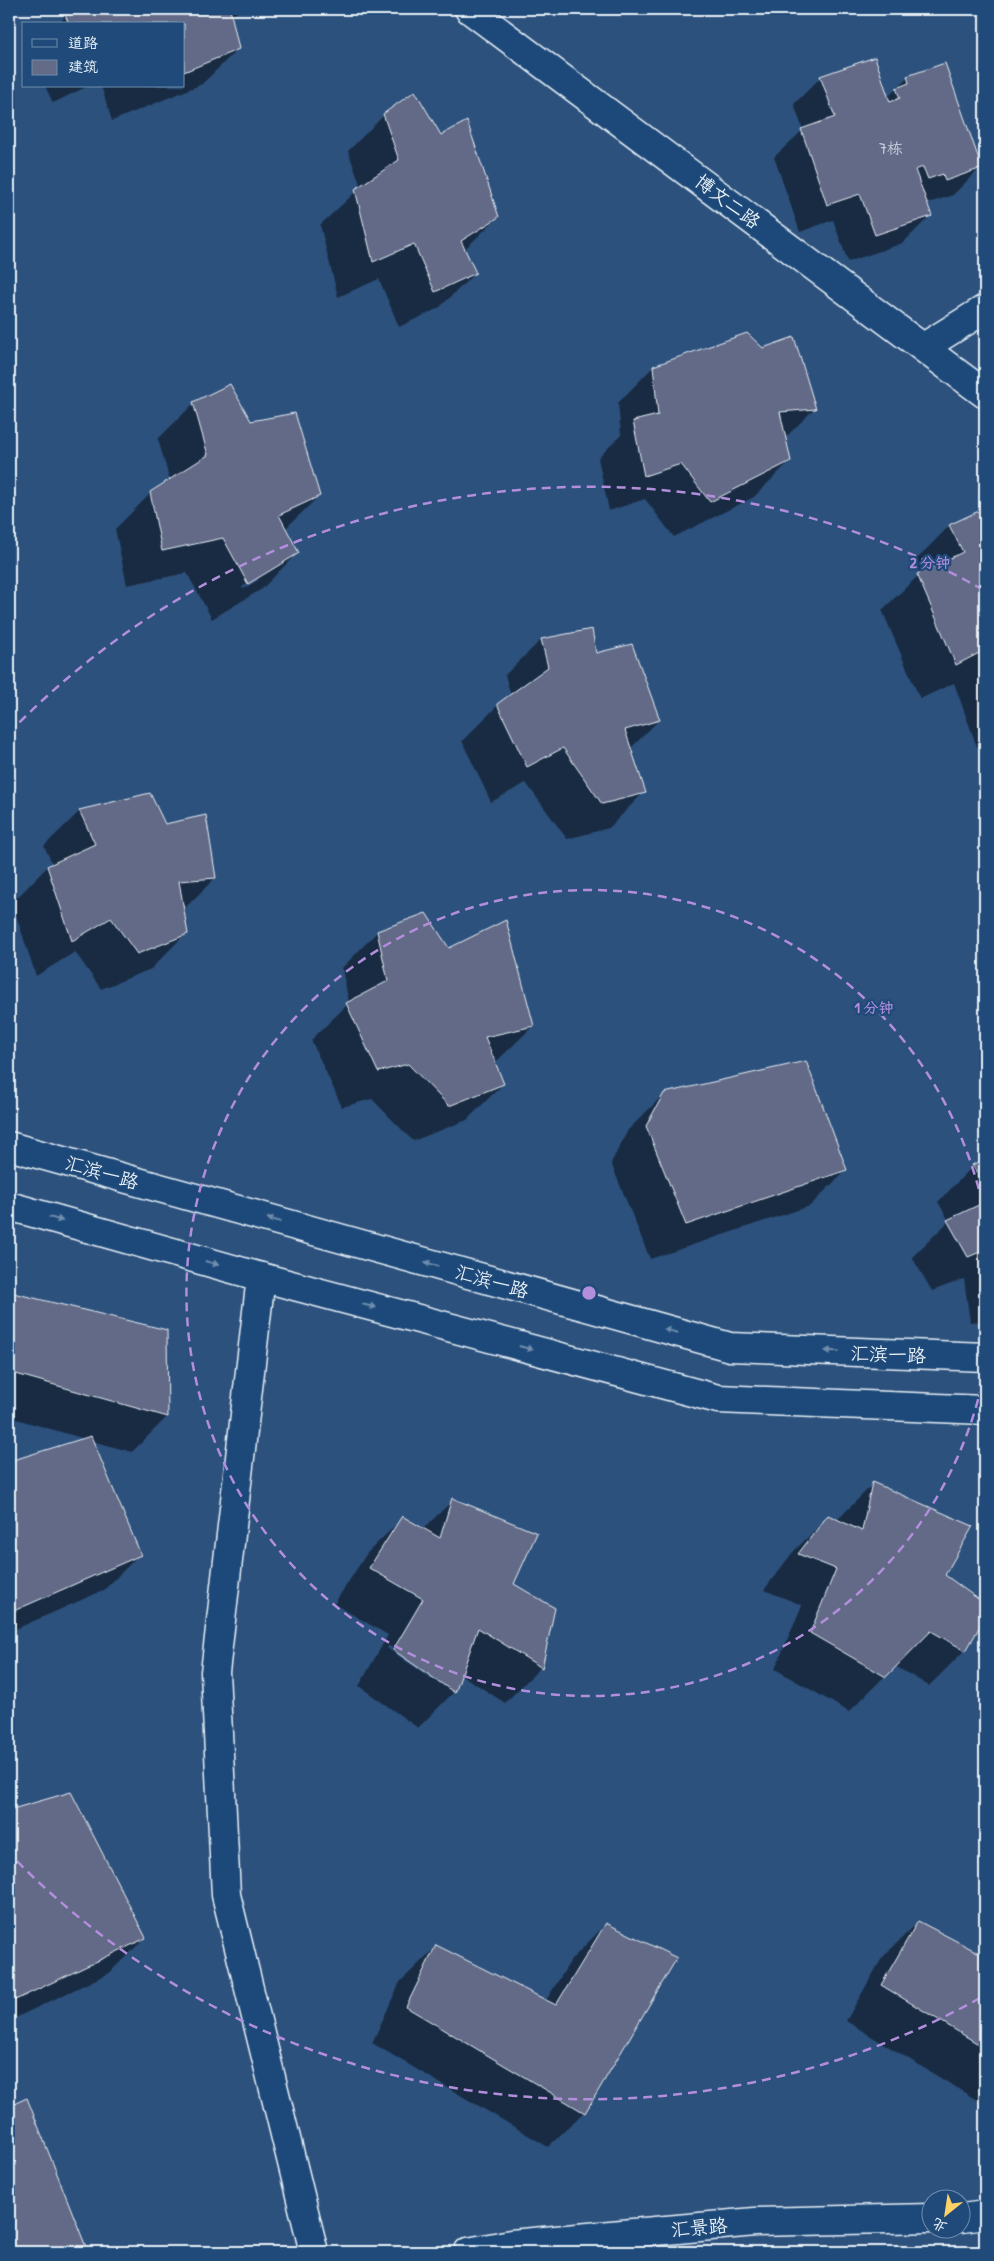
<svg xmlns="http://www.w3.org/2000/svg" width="994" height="2261" viewBox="0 0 994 2261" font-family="'Patrick Hand','LXGW WenKai TC',sans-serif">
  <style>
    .shadow { fill: #0007; fill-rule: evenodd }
    .building { fill: #636b87; stroke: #e8f1f8 }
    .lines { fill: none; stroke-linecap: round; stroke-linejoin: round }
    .minor-casing { stroke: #e8f1f8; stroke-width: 31 }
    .major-casing { stroke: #e8f1f8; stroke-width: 31 }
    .minor { stroke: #1f4a7a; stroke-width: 28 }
    .major { stroke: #1f4a7a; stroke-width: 28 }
    .oneway { fill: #6f8dac }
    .ring { fill: none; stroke: #b28edc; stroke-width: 2.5; stroke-dasharray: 9 6 }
    .labels { text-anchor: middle; stroke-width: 4.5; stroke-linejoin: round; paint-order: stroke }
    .number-label { font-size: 16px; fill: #c7d0dc }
    .street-label { font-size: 19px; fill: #e8f1f8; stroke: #1f4a7a }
    .centre { fill: #b28edc; stroke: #1f4a7a; stroke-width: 2.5 }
    .ring-label { font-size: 15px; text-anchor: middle; font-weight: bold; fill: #b28edc; stroke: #1f4a7a; stroke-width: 4.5; stroke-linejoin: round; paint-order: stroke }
  </style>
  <rect width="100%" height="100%" fill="#2d517d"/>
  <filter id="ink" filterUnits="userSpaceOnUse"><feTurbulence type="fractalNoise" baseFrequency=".02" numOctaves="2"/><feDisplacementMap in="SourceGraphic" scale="10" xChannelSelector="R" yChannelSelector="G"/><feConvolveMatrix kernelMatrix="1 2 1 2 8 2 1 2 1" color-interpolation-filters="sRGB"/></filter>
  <g filter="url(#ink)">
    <g class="shadow">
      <path d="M60,9H240L231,18L238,49L202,84L112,121L101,86H184V24H58L64,18Z"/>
      <path d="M821,77L888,97L908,77L980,168L953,195L926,204L930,216L903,243L848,262L833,220L800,232L774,157L803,130L794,104Z"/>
      <path d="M45,86H88L53,103Z"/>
      <path d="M384,115L498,217L464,250L475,273L439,308L399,327L379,279L338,297L320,225L361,187L348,151Z"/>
      <path d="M653,367L814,409L785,438L790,461L754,497L674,537L645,499L609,511L598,458L621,435L618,403Z"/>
      <path d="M194,403L251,422L319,496L285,529L297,553L262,589L212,619L187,573L127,585L115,529L151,493L170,481L158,439ZM258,577V580L243,589L242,587Z"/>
      <path d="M985,510V744L977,747L954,683L920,699L882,610L920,574L914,562L949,526Z"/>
      <path d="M591,631L595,654L659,720L630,749L644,792L609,828L567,839L526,783L491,802L462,741L498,705L511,696L505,675L541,640Z"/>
      <path d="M80,811L164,825L215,878L182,911L186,933L151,969L101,989L75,952L36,976L12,903L47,867L53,865L44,846Z"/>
      <path d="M377,932L449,950L533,1026L497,1061L494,1062L503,1084L467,1120L413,1141L372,1099L342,1107L311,1040L349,1003L342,968Z"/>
      <path d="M664,1094L846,1170L810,1206L650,1259L611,1163L628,1130Z"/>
      <path d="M985,1161V1321L970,1322L964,1279L932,1291L912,1257L949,1221L938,1202L973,1166Z"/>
      <path d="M9,1293L166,1331L167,1417L132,1452L92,1441L139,1555L104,1590L9,1632V1462L85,1439L9,1417Z"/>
      <path d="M873,1484L943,1575L985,1606V1615L965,1650L929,1686L895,1666L849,1712L775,1669L802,1605L764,1590L793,1552L829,1516L837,1520Z"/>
      <path d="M453,1500L513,1585L541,1667L505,1703L460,1674L454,1692L418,1728L359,1686L388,1635L334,1604L367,1553L403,1518L423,1529ZM389,1646L438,1680V1683L387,1648Z"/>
      <path d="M70,1793L145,1938L109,1973L9,2021V1811Z"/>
      <path d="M918,1922L985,1957V2105L846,2021L882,1958Z"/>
      <path d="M606,1924L584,2112L548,2147L372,2043L400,1982L436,1947L545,2002L571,1960Z"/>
      <path d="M26,2100L86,2252H9V2107Z"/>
    </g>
    <g class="building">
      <path d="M79,9H230L239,49L184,72V24H69L65,15Z"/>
      <path d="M875,57L890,102L900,98L896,88L909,83L907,76L945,63L982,168L945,181L943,174L928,179L923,167L915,170L932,216L875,235L860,194L827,205L801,129L835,117L820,76Z"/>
      <path d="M415,91L441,135L467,121L499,217L461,241L476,273L435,292L414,244L373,262L355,189L399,160L383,114Z"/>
      <path d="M747,333L763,348L794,337L816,409L780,412L791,461L710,502L681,464L644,476L633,421L658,415L653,366Z"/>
      <path d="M230,384L251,421L295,413L320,496L279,515L299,553L248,584L223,538L162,551L150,492L208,455L193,402Z"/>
      <path d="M985,508V650L956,665L917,574L963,552L949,525Z"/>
      <path d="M592,629L596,653L632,644L660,720L625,730L646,793L602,804L563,748L527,767L497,704L548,667L541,639Z"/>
      <path d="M150,793L165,824L206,815L216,878L179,881L188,934L137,954L111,918L72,941L47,866L95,844L79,810Z"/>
      <path d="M426,913L449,948L506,920L534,1026L485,1037L504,1084L449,1106L408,1064L378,1072L346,1003L388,981L377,931Z"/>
      <path d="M806,1061L847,1170L686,1225L646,1126L664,1093Z"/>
      <path d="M985,1159V1186L972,1165Z"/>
      <path d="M985,1202V1250L968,1257L947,1220Z"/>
      <path d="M9,1292L167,1330L168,1417L9,1372Z"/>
      <path d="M91,1436L141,1555L9,1613V1458L10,1461Z"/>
      <path d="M872,1482L973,1526L945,1575L985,1604V1617L966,1651L931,1631L886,1677L810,1633L836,1569L798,1554L828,1515L862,1531Z"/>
      <path d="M452,1498L537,1533L514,1584L555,1608L542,1668L478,1628L455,1693L393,1650L423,1599L369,1568L402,1516L440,1538Z"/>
      <path d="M71,1792L146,1938L9,2003V1810Z"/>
      <path d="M918,1921L985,1956V2048L881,1985Z"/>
      <path d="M606,1923L677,1958L585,2113L406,2007L436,1945L556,2005Z"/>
      <path d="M27,2098L88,2252H9V2106Z"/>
    </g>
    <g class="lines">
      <defs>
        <g id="minor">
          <path d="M469,9L985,394"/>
          <path d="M924,347L985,309"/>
          <path d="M261,1277L215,1672L226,1895L314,2252"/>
          <path d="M962,2218L985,2215"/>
          <path d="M468,2252L511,2244L755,2222L932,2218"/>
        </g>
        <g id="major">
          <path d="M9,1146L730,1347L985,1357"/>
          <path d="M9,1206L261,1277L718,1399L985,1410"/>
        </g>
      </defs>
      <use href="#minor" class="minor-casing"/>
      <use href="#major" class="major-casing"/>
      <use href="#minor" class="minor"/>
      <use href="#major" class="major"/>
    </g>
    <defs><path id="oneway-solid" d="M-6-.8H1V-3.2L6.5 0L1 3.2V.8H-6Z" transform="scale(1.25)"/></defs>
    <g class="oneway">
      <use href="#oneway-solid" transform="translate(56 1219) rotate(16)"/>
      <use href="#oneway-solid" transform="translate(274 1220) rotate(-164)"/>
      <use href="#oneway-solid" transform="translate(212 1263) rotate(16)"/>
      <use href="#oneway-solid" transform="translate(431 1264) rotate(-164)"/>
      <use href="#oneway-solid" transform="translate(369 1306) rotate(15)"/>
      <use href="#oneway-solid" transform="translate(671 1331) rotate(-164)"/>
      <use href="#oneway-solid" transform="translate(526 1348) rotate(15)"/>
      <use href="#oneway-solid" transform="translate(832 1351) rotate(-178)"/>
    </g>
  </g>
  <g class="ring">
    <path d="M985 1370A403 403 0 1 1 985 1216"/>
    <path d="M980 1998A806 806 0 0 1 9 1853M9 733A806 806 0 0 1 980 588"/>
  </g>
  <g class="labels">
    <g class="number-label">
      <text x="891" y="154">7栋</text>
    </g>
    <g class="street-label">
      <text transform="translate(728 201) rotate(37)" y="7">博文二路</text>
      <text transform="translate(102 1172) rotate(16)" y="7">汇滨一路</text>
      <text transform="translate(492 1281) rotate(16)" y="7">汇滨一路</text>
      <text transform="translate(888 1354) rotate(2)" y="7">汇滨一路</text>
      <text transform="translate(699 2227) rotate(-5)" y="7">汇景路</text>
    </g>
  </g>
  <circle cx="589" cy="1293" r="8" class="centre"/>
  <g class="ring-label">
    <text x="930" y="568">2 分钟</text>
    <text x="874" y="1013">1 分钟</text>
  </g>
  <rect width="994" height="2261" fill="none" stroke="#1f4a7a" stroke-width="30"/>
  <rect x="15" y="15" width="964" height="2231" fill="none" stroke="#e8f1f8" stroke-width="2" filter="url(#ink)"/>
  <rect x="22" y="22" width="162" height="65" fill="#1f4a7a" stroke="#6f8dac"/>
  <rect x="32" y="39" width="25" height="8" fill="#1f4a7a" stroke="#6f8dac"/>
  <text x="68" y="48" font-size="15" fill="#e8f1f8">道路</text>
  <rect x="32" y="60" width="25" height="15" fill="#636b87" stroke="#6f8dac"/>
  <text x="68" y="72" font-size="15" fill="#e8f1f8">建筑</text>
  <g transform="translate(946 2214) rotate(210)"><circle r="24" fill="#1f4a7a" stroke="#6f8dac"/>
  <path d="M0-4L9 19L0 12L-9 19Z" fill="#ffd166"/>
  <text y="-8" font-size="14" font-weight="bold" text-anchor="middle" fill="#e8f1f8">北</text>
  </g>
</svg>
